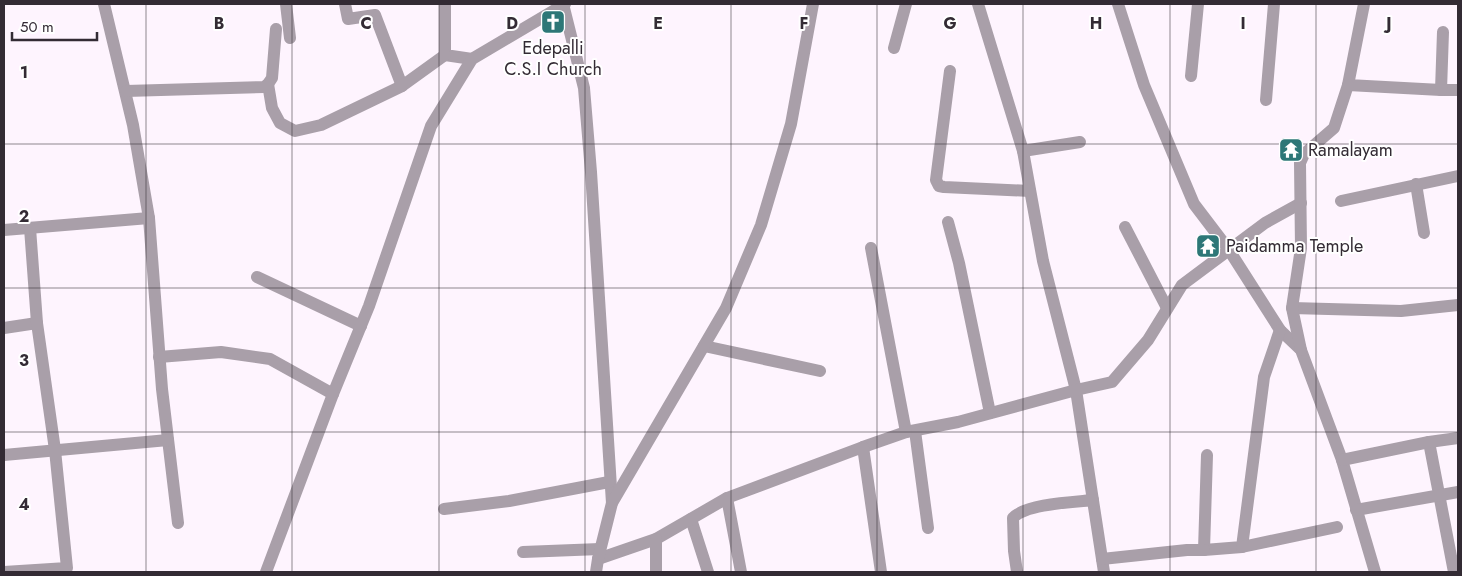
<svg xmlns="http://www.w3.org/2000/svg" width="1462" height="576" viewBox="0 0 1462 576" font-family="Jost,sans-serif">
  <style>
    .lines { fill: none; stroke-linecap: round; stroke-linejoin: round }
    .minor { stroke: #a99fa9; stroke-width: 12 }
    .grid { fill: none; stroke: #332b34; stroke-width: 1; stroke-opacity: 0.55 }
    .labels { text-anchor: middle; stroke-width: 4; stroke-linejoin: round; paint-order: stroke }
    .poi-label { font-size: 18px; fill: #332b34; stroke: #fff; text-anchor: start }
    .grid-label { font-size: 16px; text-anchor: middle; font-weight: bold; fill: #332b34; stroke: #fff; stroke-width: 4; stroke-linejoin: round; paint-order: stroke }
  </style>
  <rect width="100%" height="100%" fill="#fef4fe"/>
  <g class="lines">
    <g class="minor">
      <path d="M104,4L133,125L149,218L162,389L178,523"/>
      <path d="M286,4L290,38"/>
      <path d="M345,4L348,19L375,15L402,86"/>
      <path d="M445,4V55L472,59"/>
      <path d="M563,4L584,88L591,172L612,503"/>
      <path d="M978,4L1023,151L1043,261L1076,390L1104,572"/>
      <path d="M1118,4L1144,85L1194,204L1229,250L1280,330L1301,350L1342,460L1375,572"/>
      <path d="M1364,4L1348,85L1441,90H1458"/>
      <path d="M894,48L906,4"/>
      <path d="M950,71L936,180L939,186L944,187L1030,191"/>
      <path d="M1191,76L1198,4"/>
      <path d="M268,84L272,108L280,123L295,131L321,125L402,86L445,55"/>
      <path d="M1441,90L1443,32"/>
      <path d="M126,91L264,87L268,84L272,78L276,29"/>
      <path d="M1266,100L1274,4"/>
      <path d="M1023,151L1080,142"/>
      <path d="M1416,184L1424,233"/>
      <path d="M1341,201L1458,176"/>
      <path d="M948,222L959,263L990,413"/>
      <path d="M1125,227L1167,308"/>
      <path d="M4,230L149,218"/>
      <path d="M871,248L906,432L958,422L1076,390L1112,382L1148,340L1182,285L1265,223L1301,203"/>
      <path d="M257,277L361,326"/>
      <path d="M1292,308L1401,311L1458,305"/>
      <path d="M4,328L37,323"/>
      <path d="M704,346L820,371"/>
      <path d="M1301,350L1292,308L1301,248L1300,163L1304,154L1334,128L1348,85"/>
      <path d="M159,357L221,352L270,359L333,394"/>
      <path d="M915,431L928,528"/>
      <path d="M1429,442L1454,572"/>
      <path d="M863,447L906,432"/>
      <path d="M4,455L168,440"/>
      <path d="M1207,455L1204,550L1242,547L1264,377L1280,330"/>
      <path d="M1342,460L1429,442L1458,438"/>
      <path d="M727,498L863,447L881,572"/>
      <path d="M444,509L509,501L609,482"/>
      <path d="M1356,510L1458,492"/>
      <path d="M691,519L708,572"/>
      <path d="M1242,547L1337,527"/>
      <path d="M523,552L600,549"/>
      <path d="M598,559L656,539L727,498L741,572"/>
      <path d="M1102,559L1187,550H1204"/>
      <path d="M4,572L67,568L55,450L37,323L30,228"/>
      <path d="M266,572L333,394L369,306L431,126L472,59L565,4"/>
      <path d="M596,572L598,559L612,503L726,308L761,225L791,124L813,4"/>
      <path d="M656,572V539"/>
      <path d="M1017,572L1014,551L1013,518C1025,504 1074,502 1093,500"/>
    </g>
  </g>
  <path class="grid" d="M146,4V572M292,4V572M439,4V572M585,4V572M731,4V572M877,4V572M1023,4V572M1170,4V572M1316,4V572M4,144H1458M4,288H1458M4,432H1458"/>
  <defs>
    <symbol id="church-square" viewBox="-11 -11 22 22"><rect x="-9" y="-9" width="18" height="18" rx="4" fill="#2d7777" stroke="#fff"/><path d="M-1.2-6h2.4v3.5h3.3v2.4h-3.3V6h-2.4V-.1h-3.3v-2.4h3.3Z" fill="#fff"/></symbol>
    <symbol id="temple-square" viewBox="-11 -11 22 22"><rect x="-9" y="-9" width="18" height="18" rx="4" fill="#2d7777" stroke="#fff"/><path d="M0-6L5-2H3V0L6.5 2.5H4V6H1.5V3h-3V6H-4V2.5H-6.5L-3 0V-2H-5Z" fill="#fff"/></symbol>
  </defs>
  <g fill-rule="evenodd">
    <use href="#church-square" x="539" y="8" width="28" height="28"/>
    <use href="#temple-square" x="1277" y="136" width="28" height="28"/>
    <use href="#temple-square" x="1194" y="232" width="28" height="28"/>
  </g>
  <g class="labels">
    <g class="poi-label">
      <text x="553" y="54" text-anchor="middle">Edepalli<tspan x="553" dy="21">C.S.I Church</tspan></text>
      <text x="1308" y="156">Ramalayam</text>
      <text x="1226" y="252">Paidamma Temple</text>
    </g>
  </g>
  <g class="grid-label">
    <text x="219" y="29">B</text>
    <text x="366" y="29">C</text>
    <text x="512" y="29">D</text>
    <text x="658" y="29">E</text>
    <text x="804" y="29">F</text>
    <text x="950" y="29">G</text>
    <text x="1096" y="29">H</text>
    <text x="1243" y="29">I</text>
    <text x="1389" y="29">J</text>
    <text x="24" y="78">1</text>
    <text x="24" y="222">2</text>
    <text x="24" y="366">3</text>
    <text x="24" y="510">4</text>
  </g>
  <rect width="1462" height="576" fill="none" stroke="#332b34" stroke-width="10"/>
  <path d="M12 32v8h85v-8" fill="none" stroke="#332b34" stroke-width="2.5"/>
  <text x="20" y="32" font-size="15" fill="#332b34" stroke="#ffffff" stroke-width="4" paint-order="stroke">50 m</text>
</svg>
